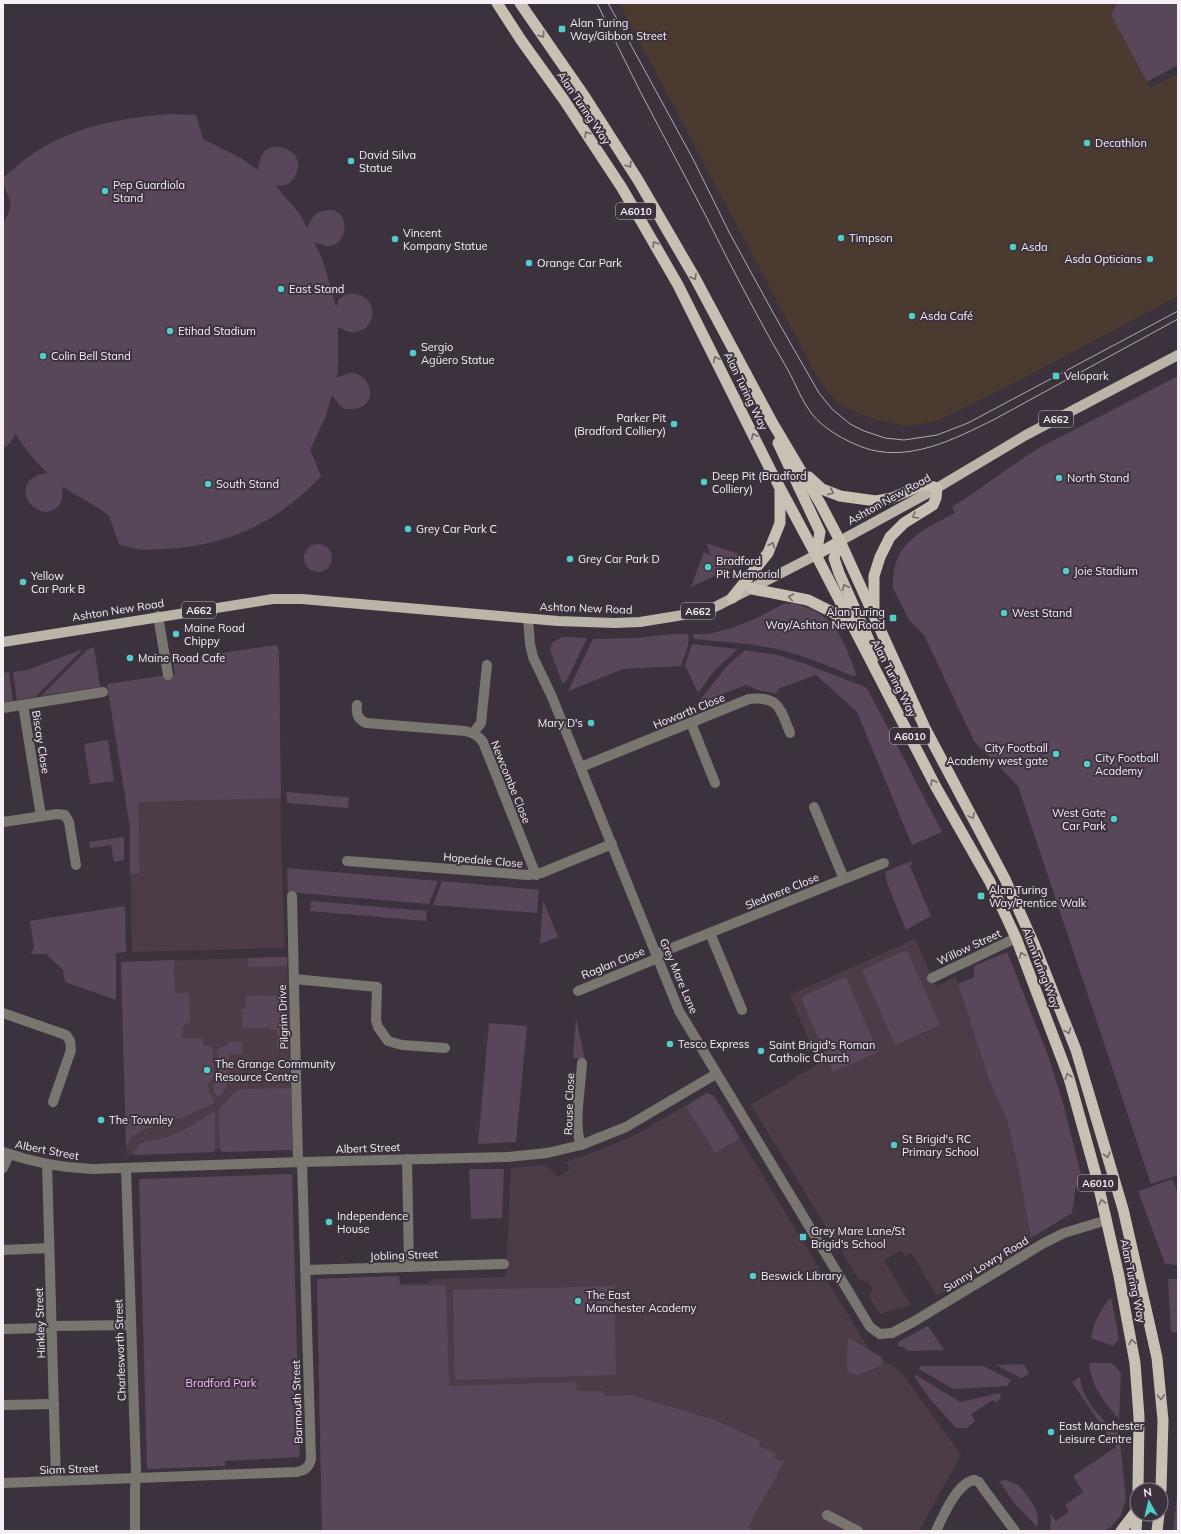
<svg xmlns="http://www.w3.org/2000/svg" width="1181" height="1534" viewBox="0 0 1181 1534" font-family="Mulish,sans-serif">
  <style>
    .commercial { fill: #4a3a2f }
    .education { fill: #4b3c48 }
    .green { fill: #584659 }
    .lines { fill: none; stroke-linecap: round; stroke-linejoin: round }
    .minor { stroke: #79756f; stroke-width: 10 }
    .tertiary { stroke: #79756f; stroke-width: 10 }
    .primary { stroke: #bbb4a8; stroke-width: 10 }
    .trunk { stroke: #c8c0b3; stroke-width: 11 }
    .tram { stroke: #b1aab1; stroke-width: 1 }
    .oneway { stroke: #746b6c }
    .poi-dot { fill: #53cdc9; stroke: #3c323d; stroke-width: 1.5 }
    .labels { text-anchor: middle; stroke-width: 4; stroke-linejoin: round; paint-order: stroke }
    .shield { fill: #3c323d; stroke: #beb7be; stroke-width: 1 }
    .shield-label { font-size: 10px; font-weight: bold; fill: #f6f0f6 }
    .poi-label { font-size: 11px; fill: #f6f0f6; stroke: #3c323d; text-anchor: start }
    .street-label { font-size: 11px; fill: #f6f0f6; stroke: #3c323d }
    .park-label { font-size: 11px; fill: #f1bff4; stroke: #3c323d }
  </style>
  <rect width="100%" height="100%" fill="#3c323d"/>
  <path class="commercial" d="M619,3H1117L1111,15L1150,88L1178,74V296L1020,380L937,421L907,426L882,421L862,415L838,403L821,384Z"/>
  <g class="education">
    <path d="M277,645L279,652L281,841L285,948L132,952L130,827L107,684L175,674L173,660Z"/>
    <path d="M915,939L936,986L956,977L988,1077L1007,1121L1018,1168L1031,1238L937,1296L911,1253L905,1256L901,1250L884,1261L911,1305L880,1314L869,1297L872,1288L868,1281L859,1280L751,1105L818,1064L790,995Z"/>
    <path d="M287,957L292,1150L222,1152L220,1149H215L213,1152L127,1155L121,962Z"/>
    <path d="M707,1093L714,1096L871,1353L901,1372L961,1455L919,1531H322L317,1279L399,1276L400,1284L427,1283L433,1279L506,1277L511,1168L546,1165L558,1177L570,1169L566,1162L613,1145L639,1133Z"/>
  </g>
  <g class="green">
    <path d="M1117,3H1178V65L1147,82L1111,15Z"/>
    <path d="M170,114L196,115L203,139L241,158L258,170C259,164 260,155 266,150C274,143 291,148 296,157C301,167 296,182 284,185C282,186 278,185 275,185L299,213L307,228C314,213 317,210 334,210C337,212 342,215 343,219C348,230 341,248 326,246C322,245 317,243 314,242L323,261L336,307C337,305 338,302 339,299C342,296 346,294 350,294C381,292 379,335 349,332C345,331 341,328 338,327V362L337,378C341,377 346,373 351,373C374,374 379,409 351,409C349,409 347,409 345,409C339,407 336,399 332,395L325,418L310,450L321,476C279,522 227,546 164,549C157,549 150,550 143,550C135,549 126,546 119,544L109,516L100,509L63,487C62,493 63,500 59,505C42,526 11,493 33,478C36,475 43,474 47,473C35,461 25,449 16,434C12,439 10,446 3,448V415H5L3,411V223C19,199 5,200 3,178C11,171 18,164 27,158C69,127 119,118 170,114Z"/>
    <path d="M1178,376V1175L1151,1184L1018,786L974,741L924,635L909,620L893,588C890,544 922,530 955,513L952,507L969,496L1035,450Z"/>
    <path d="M706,543L745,556L734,567L691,587L704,552L711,555Z"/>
    <circle cx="318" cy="558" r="14"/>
    <path d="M791,603C836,613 841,635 856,673L855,676H852C829,666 805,656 780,650C752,643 722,642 694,639L693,637L694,634H708L732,628L755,619L783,604Z"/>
    <path d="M673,634H688C691,644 684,656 681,666L623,669L568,691L593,639L634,638Z"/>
    <path d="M563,637L587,638L567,680L564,683H562L550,649L553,642Z"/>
    <path d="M692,644L738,649L715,670L698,693L685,665Z"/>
    <path d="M277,645L279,652L281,798L138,802L140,873L130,874V827L107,684L175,674L173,660Z"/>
    <path d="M94,647L100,687L41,696L87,650Z"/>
    <path d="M83,649L35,697L17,700L13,672L27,670Z"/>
    <path d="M745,650L778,655L806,664L865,687L868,690L942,832L912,845L857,712L816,675L780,688L775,694C769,691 764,692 758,690C754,689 751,686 745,685L703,702L701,699L727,666Z"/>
    <path d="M9,672L13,702L3,703V673Z"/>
    <path d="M108,740L114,781L90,784L84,744Z"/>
    <path d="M286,792L349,797L348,808L287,803Z"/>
    <path d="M124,837V860L114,862L111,845L90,848L89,842Z"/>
    <path d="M911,861L912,864L910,866L931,916L906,930L887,883L885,872Z"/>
    <path d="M287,868L438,881L429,904L288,892Z"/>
    <path d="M442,881L539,890L537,913L433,905Z"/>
    <path d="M543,900L558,937L540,944Z"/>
    <path d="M311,901L427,911L426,921L310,911Z"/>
    <path d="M125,906L126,952L116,953V1000L65,982L63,970L46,954H31L34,947L30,921Z"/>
    <path d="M907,950L940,1025L895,1045L862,970Z"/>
    <path d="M1007,952L1049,1058L1063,1103L1085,1190L1076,1186L1072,1213L1031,1238L1018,1168L1007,1121L988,1077L958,984L974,977V966Z"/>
    <path d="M287,957V966L248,967V958Z"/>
    <path d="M174,960L175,993H189L190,1023H185L182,1029V1038H203V1045L210,1046L212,1048L214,1075L209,1082L208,1086L210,1094L215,1102L208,1106L183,1117L142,1130L132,1137L126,1147L121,962Z"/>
    <path d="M846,977L878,1052L833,1072L801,997Z"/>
    <path d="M288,995L289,1048L277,1049V1030H270V1028L242,1029V1009H246V996Z"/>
    <path d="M576,1018L585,1059L573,1058Z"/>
    <path d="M489,1023L527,1026L516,1142L478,1144Z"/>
    <path d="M228,1042H242V1054H229C229,1071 232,1086 218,1098L214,1092L213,1085L218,1076L217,1052L220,1047L228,1045Z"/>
    <path d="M291,1088L292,1150L222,1152L220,1149L219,1109L234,1093L241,1089Z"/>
    <path d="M707,1093L714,1096L740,1138L715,1153L687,1108L689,1104Z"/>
    <path d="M215,1111V1149L213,1152L134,1155V1151L141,1143L164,1138L184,1130Z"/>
    <path d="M469,1169H504L502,1218L471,1219Z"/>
    <path d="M292,1174L300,1457L225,1461V1466L147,1469L139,1179Z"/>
    <path d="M1173,1179L1178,1195V1265L1165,1264L1138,1191Z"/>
    <path d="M399,1276L400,1286L446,1285L449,1386L576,1382L577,1391H603L604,1396L631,1395L715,1420L761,1441L759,1446L775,1453L774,1458L784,1462L748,1527L755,1531H322L317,1279Z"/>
    <path d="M1168,1279H1178V1333L1171,1332Z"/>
    <path d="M614,1286L616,1375L455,1380L453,1290Z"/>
    <path d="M1111,1297L1119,1339L1113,1346L1091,1338C1093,1323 1101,1309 1111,1297Z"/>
    <path d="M928,1326L944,1350L908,1351L903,1347L898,1346V1342Z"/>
    <path d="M849,1338L881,1357L883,1362C877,1369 870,1371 861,1373L859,1376L847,1372V1349Z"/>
    <path d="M1089,1363H1112L1121,1373L1119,1419C1104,1403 1091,1385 1089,1363Z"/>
    <path d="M1024,1364L1029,1374L1021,1378L996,1365Z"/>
    <path d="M920,1366H983L1011,1380L1007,1386L953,1389L919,1369Z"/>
    <path d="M916,1375L960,1402L1000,1393L1001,1398L995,1403L993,1400L971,1414L975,1421L967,1428H956L930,1399L914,1376Z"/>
    <path d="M1080,1377C1082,1400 1102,1420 1119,1434L1126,1499L1121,1515L1111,1527L1104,1531H1050L1051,1520L1049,1512L1056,1521L1069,1512L1065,1505L1083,1492L1073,1476L1116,1447L1072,1382Z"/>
    <path d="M1006,1480C1011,1482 1016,1483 1020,1487C1029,1496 1042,1515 1037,1527L1015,1504L999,1481Z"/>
    <path d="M1178,1487V1531H1173Z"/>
  </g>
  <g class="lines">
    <g class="minor">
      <path d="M158,616L168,675"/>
      <path d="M23,705L41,816"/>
      <path d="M357,705C356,715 358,719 366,723L465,731C473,733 478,735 483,742L536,875"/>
      <path d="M3,708L103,692"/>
      <path d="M691,723L715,783"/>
      <path d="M473,733L481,723L487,665"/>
      <path d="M581,767L749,699C779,696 780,708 790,733"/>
      <path d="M3,822L57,814L65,815L69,822L76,865"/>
      <path d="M347,861L528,875L541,873L612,844"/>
      <path d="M844,879L884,863"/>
      <path d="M292,896L298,1162"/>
      <path d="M710,933L742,1010"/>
      <path d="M657,954L844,879L814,807"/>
      <path d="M932,978L1016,938"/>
      <path d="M294,979L377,987L376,1020L378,1027L388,1041L402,1045L445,1048"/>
      <path d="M578,991L658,958"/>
      <path d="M3,1013L66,1035L70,1041L71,1050L53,1102"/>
      <path d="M581,1145C573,1124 581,1086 582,1063"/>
      <path d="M407,1159L409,1267"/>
      <path d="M47,1164L56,1481"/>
      <path d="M3,1168L9,1155"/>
      <path d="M126,1169L136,1471L135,1489V1531"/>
      <path d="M3,1250L49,1248"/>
      <path d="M305,1270L504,1264"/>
      <path d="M52,1326L131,1325"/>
      <path d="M3,1329L52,1328"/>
      <path d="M880,1334L892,1333L913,1322L1044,1243L1064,1233L1107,1220"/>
      <path d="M3,1405L54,1404"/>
      <path d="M3,1483L297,1472C305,1470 309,1468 311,1459L302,1162"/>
      <path d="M827,1515L858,1531"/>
      <path d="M936,1531C943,1516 957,1483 974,1480"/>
    </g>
    <g class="tertiary">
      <path d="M528,619L530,644L533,657L552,697L679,1011L870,1327L880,1334"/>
      <path d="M3,1152C32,1162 62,1168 92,1169L302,1162L507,1157L547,1153L581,1145L626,1127L716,1074"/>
      <path d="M974,1480L979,1482L983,1488L1015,1531"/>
    </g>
    <g class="primary">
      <path d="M840,541L937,488L1026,435L1178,355"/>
      <path d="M3,642L273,599H302L558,621L614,623L640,622L683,615L715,607L816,555"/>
    </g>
    <g class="trunk">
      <path d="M497,3L521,40L564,100L622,188L678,285L771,471L816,555L936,787L990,882L1016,938L1069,1078L1096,1175L1119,1276L1135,1363L1139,1417L1138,1490"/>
      <path d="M520,3L585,97L638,180L695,278L772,422L820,503L840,541L925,728L1005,879L1034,944L1076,1050L1123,1209L1149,1322L1157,1358L1163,1420L1161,1490"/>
      <path d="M778,443L820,532L816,555"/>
      <path d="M809,477L822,489L840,496L876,501L892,498L924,484L937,488L936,498L933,505L904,523L890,537L880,557L874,576V609"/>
      <path d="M840,541L834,558L839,573L876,656"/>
      <path d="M816,555L840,541"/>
      <path d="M752,589L808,600L832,612L851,624"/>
      <path d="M732,598L768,553L780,523V490"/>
      <path d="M1121,1531L1137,1510"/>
      <path d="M1136,1531L1137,1514"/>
      <path d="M1157,1531L1159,1514"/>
    </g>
    <g class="tram">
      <path d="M597,3C611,33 626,63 641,93C669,147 699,201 726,256C746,294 766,333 788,370C796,385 802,401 812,414C824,429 844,440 862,447C907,464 955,439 995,419L1178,319"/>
      <path d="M608,3L693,159L729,232L776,318L819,393L832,409L850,424L864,431L885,438L904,440L937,435L968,423L1178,311"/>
    </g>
  </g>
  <defs><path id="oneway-chevron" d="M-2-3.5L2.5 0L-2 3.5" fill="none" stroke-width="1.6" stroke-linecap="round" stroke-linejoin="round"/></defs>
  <g class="oneway">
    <use href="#oneway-chevron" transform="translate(542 35) rotate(55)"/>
    <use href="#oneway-chevron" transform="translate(587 134) rotate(-123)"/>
    <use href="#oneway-chevron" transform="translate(629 165) rotate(57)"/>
    <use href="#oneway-chevron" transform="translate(655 244) rotate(-120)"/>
    <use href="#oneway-chevron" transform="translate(694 277) rotate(61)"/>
    <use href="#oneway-chevron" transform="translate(716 359) rotate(-117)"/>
    <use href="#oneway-chevron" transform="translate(754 436) rotate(-116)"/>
    <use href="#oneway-chevron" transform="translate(831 492) rotate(23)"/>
    <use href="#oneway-chevron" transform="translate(915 516) rotate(150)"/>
    <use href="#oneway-chevron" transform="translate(772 545) rotate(-67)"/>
    <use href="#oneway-chevron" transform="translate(845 587) rotate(-115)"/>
    <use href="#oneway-chevron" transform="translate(791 597) rotate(-168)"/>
    <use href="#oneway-chevron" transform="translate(933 782) rotate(-117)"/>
    <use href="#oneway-chevron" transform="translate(972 816) rotate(62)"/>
    <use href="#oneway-chevron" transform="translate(1022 955) rotate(-111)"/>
    <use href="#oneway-chevron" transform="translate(1068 1031) rotate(69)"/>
    <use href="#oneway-chevron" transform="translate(1068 1076) rotate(-109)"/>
    <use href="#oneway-chevron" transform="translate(1107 1155) rotate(74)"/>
    <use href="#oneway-chevron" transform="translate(1102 1202) rotate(-103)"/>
    <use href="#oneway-chevron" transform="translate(1132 1342) rotate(-99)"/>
    <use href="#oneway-chevron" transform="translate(1161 1397) rotate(86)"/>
  </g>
  <g class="poi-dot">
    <rect x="558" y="25" width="8" height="8" rx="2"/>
    <circle cx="1087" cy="143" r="4"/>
    <circle cx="351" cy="161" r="4"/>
    <circle cx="105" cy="191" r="4"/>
    <circle cx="841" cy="238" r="4"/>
    <circle cx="395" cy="239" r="4"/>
    <circle cx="1013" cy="247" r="4"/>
    <circle cx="1150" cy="259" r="4"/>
    <circle cx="529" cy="263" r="4"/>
    <circle cx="281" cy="289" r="4"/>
    <circle cx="912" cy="316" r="4"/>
    <circle cx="170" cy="331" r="4"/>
    <circle cx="413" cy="353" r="4"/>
    <circle cx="43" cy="356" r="4"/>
    <rect x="1052" y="372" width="8" height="8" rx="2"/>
    <circle cx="674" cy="424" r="4"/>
    <circle cx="1059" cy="478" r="4"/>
    <circle cx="704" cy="482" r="4"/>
    <circle cx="208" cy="484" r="4"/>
    <circle cx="408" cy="529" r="4"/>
    <circle cx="570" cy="559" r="4"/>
    <circle cx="708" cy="567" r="4"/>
    <circle cx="1066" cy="571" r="4"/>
    <circle cx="23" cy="582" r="4"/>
    <circle cx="1004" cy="613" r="4"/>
    <rect x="889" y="614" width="8" height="8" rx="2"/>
    <circle cx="176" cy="634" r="4"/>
    <circle cx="130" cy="658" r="4"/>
    <circle cx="591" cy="723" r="4"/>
    <circle cx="1056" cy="754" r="4"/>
    <circle cx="1087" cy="764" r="4"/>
    <circle cx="1114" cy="819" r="4"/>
    <rect x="977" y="892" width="8" height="8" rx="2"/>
    <circle cx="670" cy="1044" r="4"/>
    <circle cx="761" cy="1051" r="4"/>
    <circle cx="207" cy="1070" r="4"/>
    <circle cx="101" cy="1120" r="4"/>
    <circle cx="894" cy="1145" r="4"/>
    <circle cx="329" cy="1222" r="4"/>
    <rect x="799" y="1233" width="8" height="8" rx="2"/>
    <circle cx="753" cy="1276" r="4"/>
    <circle cx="578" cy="1301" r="4"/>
    <circle cx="1051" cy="1432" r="4"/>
  </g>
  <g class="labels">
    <g class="shield">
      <rect x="616" y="203" width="40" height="16" rx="3"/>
      <rect x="1039" y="411" width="34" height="16" rx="3"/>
      <rect x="182" y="602" width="34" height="16" rx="3"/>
      <rect x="681" y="603" width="34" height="16" rx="3"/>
      <rect x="890" y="728" width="40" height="16" rx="3"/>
      <rect x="1078" y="1175" width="40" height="16" rx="3"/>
    </g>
    <g class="shield-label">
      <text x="636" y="215">A6010</text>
      <text x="1056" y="423">A662</text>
      <text x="199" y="614">A662</text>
      <text x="698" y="615">A662</text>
      <text x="910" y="740">A6010</text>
      <text x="1098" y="1187">A6010</text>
    </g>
    <g class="poi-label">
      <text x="570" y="27">Alan Turing<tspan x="570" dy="13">Way/Gibbon Street</tspan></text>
      <text x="1095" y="147">Decathlon</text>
      <text x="359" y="159">David Silva<tspan x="359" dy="13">Statue</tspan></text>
      <text x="113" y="189">Pep Guardiola<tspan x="113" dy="13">Stand</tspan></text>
      <text x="403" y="237">Vincent<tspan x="403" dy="13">Kompany Statue</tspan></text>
      <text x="849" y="242">Timpson</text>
      <text x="1021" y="251">Asda</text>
      <text x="1142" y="263" text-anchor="end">Asda Opticians</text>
      <text x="537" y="267">Orange Car Park</text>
      <text x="289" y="293">East Stand</text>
      <text x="920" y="320">Asda Café</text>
      <text x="178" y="335">Etihad Stadium</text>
      <text x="421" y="351">Sergio<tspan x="421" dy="13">Agüero Statue</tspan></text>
      <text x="51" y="360">Colin Bell Stand</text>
      <text x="1064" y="380">Velopark</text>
      <text x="666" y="422" text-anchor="end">Parker Pit<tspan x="666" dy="13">(Bradford Colliery)</tspan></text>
      <text x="712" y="480">Deep Pit (Bradford<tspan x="712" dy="13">Colliery)</tspan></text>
      <text x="1067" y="482">North Stand</text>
      <text x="216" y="488">South Stand</text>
      <text x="416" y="533">Grey Car Park C</text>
      <text x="578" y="563">Grey Car Park D</text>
      <text x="716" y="565">Bradford<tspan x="716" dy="13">Pit Memorial</tspan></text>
      <text x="1074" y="575">Joie Stadium</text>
      <text x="31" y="580">Yellow<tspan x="31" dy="13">Car Park B</tspan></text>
      <text x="885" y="616" text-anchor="end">Alan Turing<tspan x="885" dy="13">Way/Ashton New Road</tspan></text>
      <text x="1012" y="617">West Stand</text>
      <text x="184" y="632">Maine Road<tspan x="184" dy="13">Chippy</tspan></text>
      <text x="138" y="662">Maine Road Cafe</text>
      <text x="583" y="727" text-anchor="end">Mary D's</text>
      <text x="1048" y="752" text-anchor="end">City Football<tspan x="1048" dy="13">Academy west gate</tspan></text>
      <text x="1095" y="762">City Football<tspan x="1095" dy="13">Academy</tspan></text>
      <text x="1106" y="817" text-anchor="end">West Gate<tspan x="1106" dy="13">Car Park</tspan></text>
      <text x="989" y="894">Alan Turing<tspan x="989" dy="13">Way/Prentice Walk</tspan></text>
      <text x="678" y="1048">Tesco Express</text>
      <text x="769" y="1049">Saint Brigid's Roman<tspan x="769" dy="13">Catholic Church</tspan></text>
      <text x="215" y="1068">The Grange Community<tspan x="215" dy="13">Resource Centre</tspan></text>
      <text x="109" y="1124">The Townley</text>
      <text x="902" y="1143">St Brigid's RC<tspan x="902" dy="13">Primary School</tspan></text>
      <text x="337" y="1220">Independence<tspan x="337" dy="13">House</tspan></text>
      <text x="811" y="1235">Grey Mare Lane/St<tspan x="811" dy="13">Brigid's School</tspan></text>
      <text x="761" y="1280">Beswick Library</text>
      <text x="586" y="1299">The East<tspan x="586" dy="13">Manchester Academy</tspan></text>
      <text x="1059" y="1430">East Manchester<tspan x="1059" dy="13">Leisure Centre</tspan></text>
    </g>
    <g class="street-label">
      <text transform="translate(584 108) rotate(56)" y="4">Alan Turing Way</text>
      <text transform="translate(746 391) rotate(64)" y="4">Alan Turing Way</text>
      <text transform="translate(889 499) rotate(-29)" y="4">Ashton New Road</text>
      <text transform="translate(586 608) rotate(2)" y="4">Ashton New Road</text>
      <text transform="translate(118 610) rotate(-9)" y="4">Ashton New Road</text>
      <text transform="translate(894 678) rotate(63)" y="4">Alan Turing Way</text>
      <text transform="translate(689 711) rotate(-22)" y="4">Howarth Close</text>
      <text transform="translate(41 742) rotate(81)" y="4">Biscay Close</text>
      <text transform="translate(511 782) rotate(68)" y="4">Newcombe Close</text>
      <text transform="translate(483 860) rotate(5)" y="4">Hopedale Close</text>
      <text transform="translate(782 891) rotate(-22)" y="4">Sledmere Close</text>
      <text transform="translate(969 947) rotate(-25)" y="4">Willow Street</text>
      <text transform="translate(613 963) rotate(-22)" y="4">Raglan Close</text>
      <text transform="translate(1041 968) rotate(69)" y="4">Alan Turing Way</text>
      <text transform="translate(679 976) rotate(67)" y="4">Grey Mare Lane</text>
      <text transform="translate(283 1017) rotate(-92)" y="4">Pilgrim Drive</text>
      <text transform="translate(569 1104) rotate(-88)" y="4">Rouse Close</text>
      <text transform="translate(368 1148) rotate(-2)" y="4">Albert Street</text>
      <text transform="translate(47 1150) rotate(11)" y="4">Albert Street</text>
      <text transform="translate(404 1255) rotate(-2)" y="4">Jobling Street</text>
      <text transform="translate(986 1264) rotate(-31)" y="4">Sunny Lowry Road</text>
      <text transform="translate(1133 1281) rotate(78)" y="4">Alan Turing Way</text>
      <text transform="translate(40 1323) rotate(-92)" y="4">Hinkley Street</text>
      <text transform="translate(120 1350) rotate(-92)" y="4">Charlesworth Street</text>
      <text transform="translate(297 1402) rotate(-92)" y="4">Barmouth Street</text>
      <text transform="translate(69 1469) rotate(-2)" y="4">Siam Street</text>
    </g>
    <g class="park-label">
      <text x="221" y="1387">Bradford Park</text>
    </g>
  </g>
  <rect width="1181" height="1534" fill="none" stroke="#f6f0f6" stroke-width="8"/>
  <g transform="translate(1149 1502) rotate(352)"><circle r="19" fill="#3c323d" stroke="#867e87"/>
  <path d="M0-3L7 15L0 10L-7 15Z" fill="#53cdc9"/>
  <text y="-6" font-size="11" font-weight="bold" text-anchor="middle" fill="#f6f0f6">N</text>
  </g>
</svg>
